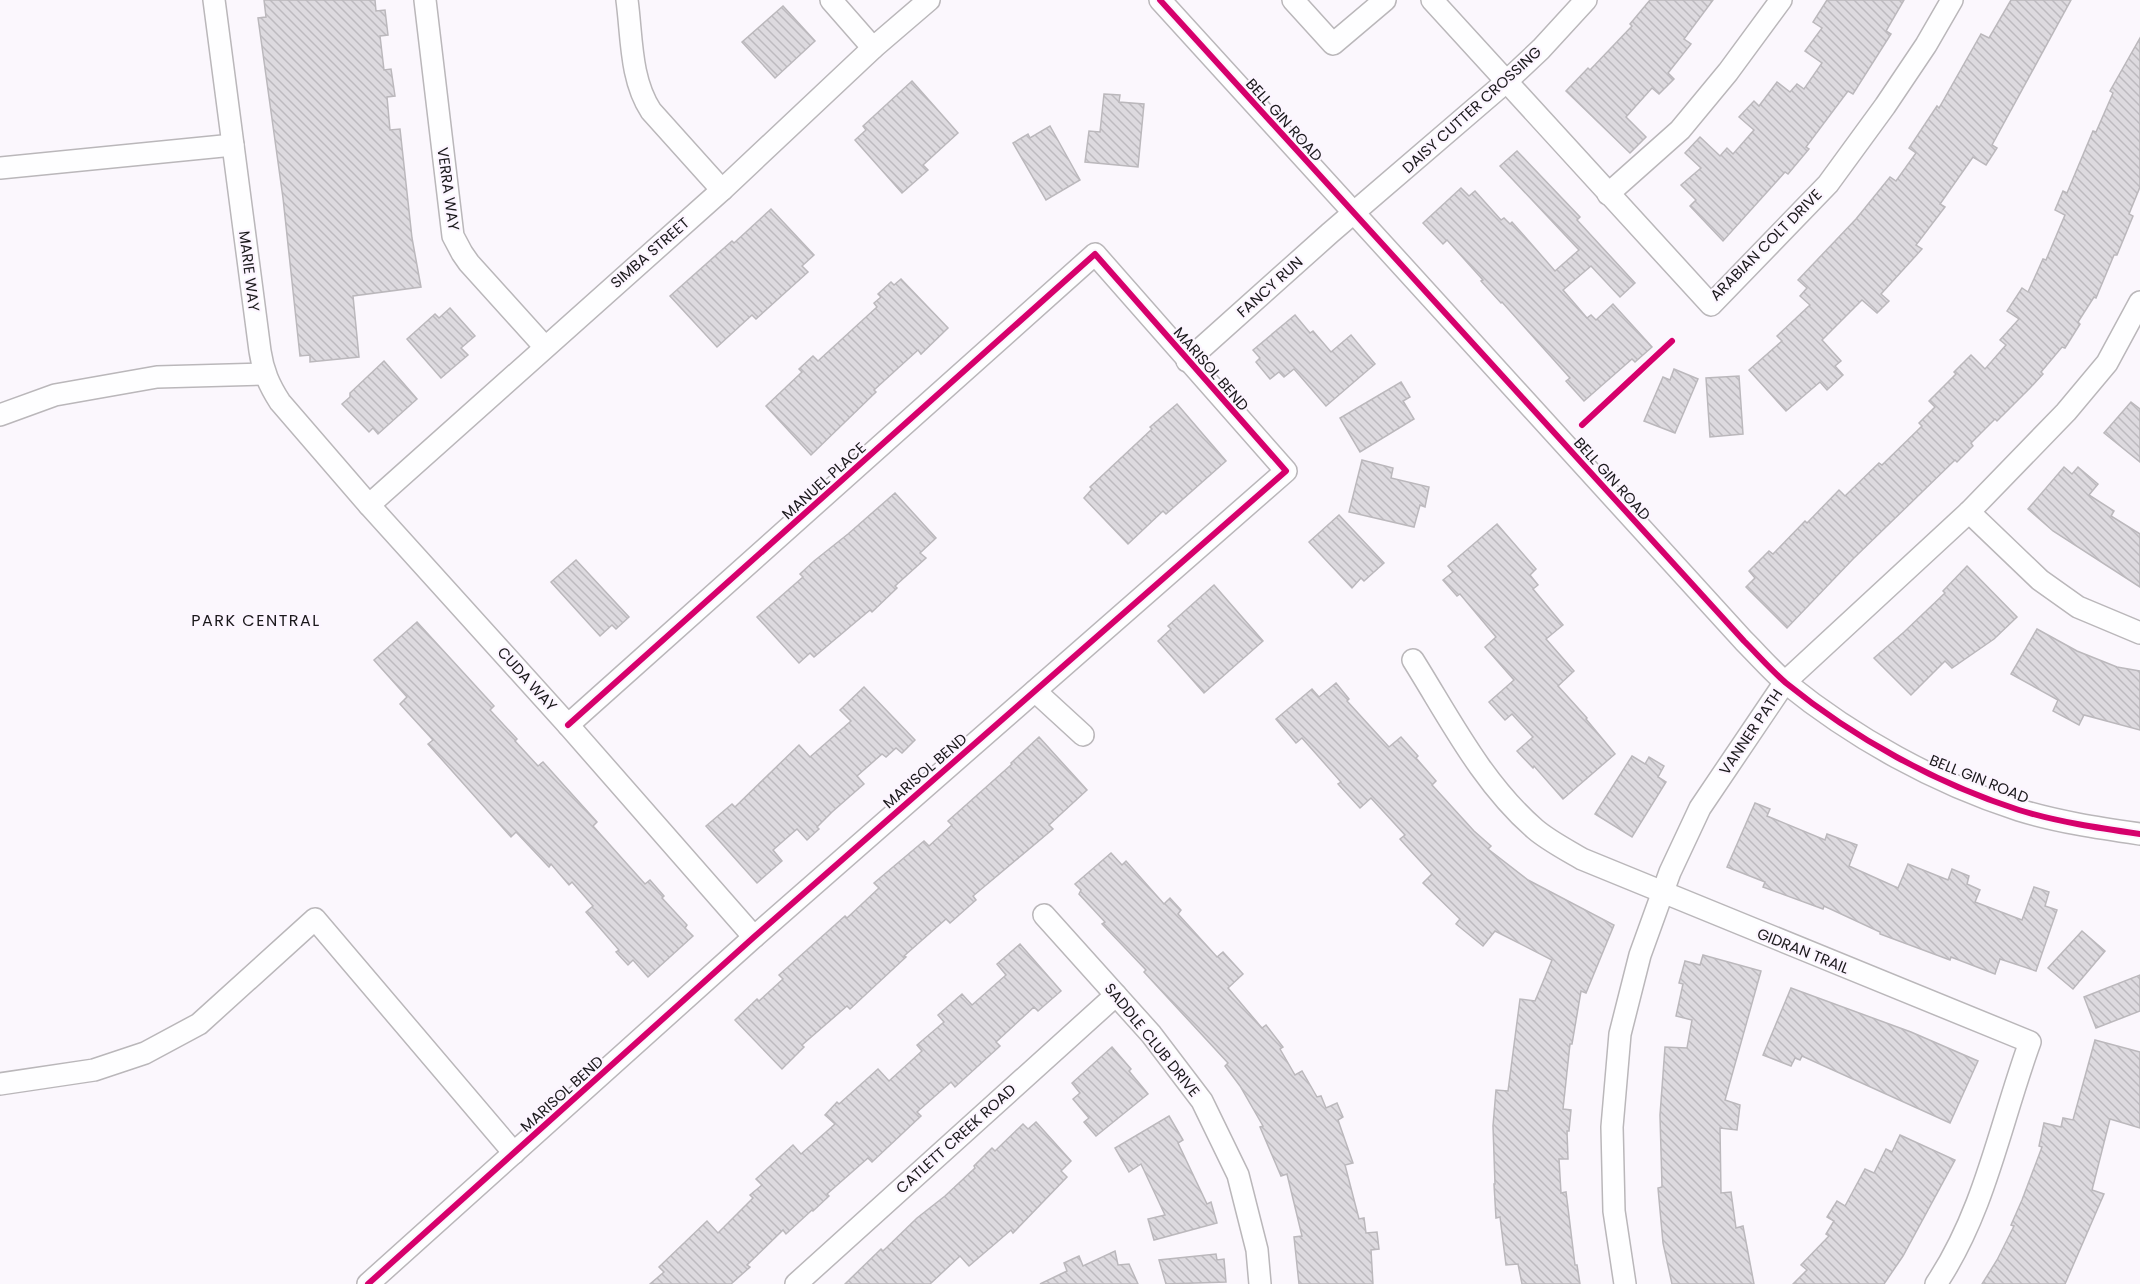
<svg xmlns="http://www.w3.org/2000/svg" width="2140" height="1284" viewBox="0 0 2140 1284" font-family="Poppins,sans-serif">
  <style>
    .building { fill: url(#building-back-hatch); stroke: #bbb8bc; stroke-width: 1.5 }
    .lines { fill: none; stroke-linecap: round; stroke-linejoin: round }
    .minor-casing { stroke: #bab7ba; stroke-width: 24 }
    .minor { stroke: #fefeff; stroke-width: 21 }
    .cycleway-casing { stroke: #fcf5ff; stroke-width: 10 }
    .cycleway { stroke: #d6006c; stroke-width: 6 }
    .labels { text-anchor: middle; stroke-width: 4.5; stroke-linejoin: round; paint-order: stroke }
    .street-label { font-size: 15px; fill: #1a181b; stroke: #fcf5ff }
    .neighbourhood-label { font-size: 16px; letter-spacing: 1.5px; fill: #1a181b; stroke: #fcf5ff }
  </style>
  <defs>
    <pattern id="building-back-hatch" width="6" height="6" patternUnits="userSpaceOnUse" patternTransform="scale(1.5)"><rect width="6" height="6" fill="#dddadf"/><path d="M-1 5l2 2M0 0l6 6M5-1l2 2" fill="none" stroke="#bdbabf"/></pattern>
  </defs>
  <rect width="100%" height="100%" fill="#fbf7fd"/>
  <g class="building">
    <path d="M264,0H375L376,11L385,10L388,35L380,36L384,70L391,69L395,96L387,97L390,130L400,129L412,238L421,287L353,296L359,357L310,362V355L300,356L283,198L258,18L266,17Z"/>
    <path d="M1650,0H1713L1684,39L1691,44L1668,73L1674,79L1659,94L1652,88L1626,117L1646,137L1630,153L1566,91L1588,68L1590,70L1632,26L1630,24Z"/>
    <path d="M1827,0H1904L1886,31L1891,34L1853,94L1848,91L1806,147L1809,149L1788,174L1785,172L1723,241L1690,206L1696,200L1681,185L1701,168L1685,153L1700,137L1720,156L1727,148L1733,154L1754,130L1739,117L1754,101L1759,106L1777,82L1790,92L1797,84L1804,89L1822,63L1805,51L1822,28L1813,22Z"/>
    <path d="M2011,0H2071L1992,145L1997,148L1986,165L1973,157L1940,204L1945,207L1916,245L1922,249L1881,294L1889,301L1877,313L1862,300L1822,340L1841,361L1835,366L1843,375L1827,390L1820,382L1786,411L1749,370L1782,341L1777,336L1810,305L1800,296L1807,288L1798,280L1856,219L1890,177L1896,181L1916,153L1909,148L1937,106L1939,108L1981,34L1989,38Z"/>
    <path d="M783,6L815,41L775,78L742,42Z"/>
    <path d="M2140,38V187L2129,214L2133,216L2117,255H2114L2096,298L2094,297L2078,322L2080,324L2065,348L2062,347L2041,372L2043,374L2030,388L1997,421L1995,419L1971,443L1973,446L1957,462L1955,460L1853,559L1787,628L1746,587L1755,578L1749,571L1769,551L1773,554L1805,521L1807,523L1839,490L1845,496L1879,463L1882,465L1922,426L1919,423L1935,407L1929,401L1956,374L1954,372L1971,355L1985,369L2006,345L2000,340L2019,319L2007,311L2022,288L2028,292L2043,259L2046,260L2065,215L2055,210L2063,191L2067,193L2093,131L2096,132L2113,93L2110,91Z"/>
    <path d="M912,81L958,133L923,165L928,170L902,193L855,140L866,130L863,126Z"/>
    <path d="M1104,94L1120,95L1119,102L1144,104L1138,167L1085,162L1089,131L1100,132Z"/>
    <path d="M1050,126L1080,180L1046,200L1013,143L1028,134L1030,138Z"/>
    <path d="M1517,151L1580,217L1577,220L1635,283L1620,297L1591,266L1563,290L1587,318L1591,315L1596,320L1613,304L1652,347L1635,362L1632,359L1584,401L1566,381L1570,378L1502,302L1501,303L1481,281L1483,280L1447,240L1443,244L1423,223L1461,188L1469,196L1475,191L1501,220L1504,218L1510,224L1512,222L1555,271L1579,250L1500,166Z"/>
    <path d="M771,209L814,255L802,266L808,272L756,319L752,315L717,347L670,296L732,241L734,243Z"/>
    <path d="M901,279L948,328L921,354L918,350L874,390L876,392L811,455L766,406L802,372L799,369L813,356L818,361L877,307L874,303L881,297L878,294L891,282L894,285Z"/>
    <path d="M450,308L475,336L461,348L468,355L441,378L407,339L435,314L439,318Z"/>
    <path d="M1295,315L1310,333L1313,331L1331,352L1351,335L1375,364L1326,406L1294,369L1284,377L1279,372L1270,379L1256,362L1260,358L1253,350Z"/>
    <path d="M384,361L417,399L378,434L373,428L369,432L342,404L350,397V393Z"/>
    <path d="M1674,369L1698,379L1675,433L1644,421L1663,377L1670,380Z"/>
    <path d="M1739,376L1743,434L1710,437L1706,378Z"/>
    <path d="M1401,382L1410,397L1403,401L1414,419L1360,452L1340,418Z"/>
    <path d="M2131,402L2140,409V462L2104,433Z"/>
    <path d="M1177,404L1226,461L1166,514L1163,511L1128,544L1084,498L1092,489L1090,487L1152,429L1150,427Z"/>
    <path d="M1362,460L1393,468L1391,478L1429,487L1425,507L1420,505L1414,527L1349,512Z"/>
    <path d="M2064,467L2072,474L2078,467L2098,484L2089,495L2114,511L2111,516L2140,534V587L2053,531L2028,509Z"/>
    <path d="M895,493L936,538L920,553L926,558L895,586L897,588L872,612L870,610L814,657L810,653L799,663L757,617L803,577L800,574L814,561L848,534Z"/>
    <path d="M1339,515L1384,563L1364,581L1361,578L1352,588L1309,542Z"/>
    <path d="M1497,524L1536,569L1530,575L1538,585L1533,589L1563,625L1546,639L1574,671L1558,686L1587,718L1586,719L1615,754L1563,799L1534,766L1533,768L1517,751L1533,737L1512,714L1505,720L1489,702L1514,680L1485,647L1496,637L1460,594L1457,596L1443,580L1453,572L1448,566Z"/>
    <path d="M576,560L629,617L616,629L612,625L600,636L551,582Z"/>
    <path d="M1967,566L2017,617L1994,639L1952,668L1945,661L1911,695L1874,658L1904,632L1945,593L1943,591Z"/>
    <path d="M1214,585L1263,641L1204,693L1158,641L1171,629L1168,626Z"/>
    <path d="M417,622L494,706L490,710L517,739L515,741L538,766L543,762L597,822L593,826L645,884L650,880L664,896L662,898L687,925L685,928L693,936L648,977L633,960L628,965L616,952L619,950L586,912L593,906L572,882L569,885L551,864L549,867L516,832L511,837L428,744L433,740L400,704L407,697L374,660Z"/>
    <path d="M2037,629L2077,651L2117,667L2140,671V730L2084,715L2079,725L2053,711L2058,700L2011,674Z"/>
    <path d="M1336,683L1349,699L1347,701L1389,747L1401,737L1418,756L1416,758L1436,781L1432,785L1474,831L1491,846L1488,849L1528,880L1614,925L1586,993L1581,991L1572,1044H1570L1563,1109L1571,1110L1569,1131H1567L1568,1159H1559L1561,1193L1566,1192L1575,1265H1577L1580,1284H1522L1518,1264L1506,1265L1500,1217L1496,1218L1494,1184H1495L1493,1126L1496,1090L1508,1091L1520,999L1535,1001L1552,960L1495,931L1483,946L1456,924L1460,919L1423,883L1432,874L1400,839L1405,835L1371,798L1360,808L1338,784L1341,782L1302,738L1296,743L1276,719L1312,689L1319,697Z"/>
    <path d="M864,687L915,740L902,753L896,748L886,757L882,754L857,776L864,784L832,812L817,827L819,829L807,840L797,829L773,850L782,861L757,883L706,826L732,804L735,807L799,745L810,757L851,721L840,710Z"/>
    <path d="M1039,737L1087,790L1049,825L1053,829L973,896L976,900L950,923L946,919L904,956L906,957L850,1009L847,1006L802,1045L804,1047L782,1069L735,1020L757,999L759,1001L783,979L779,975L845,916L847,918L879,888L874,883L924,841L929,846L952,825L948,821L1012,764L1011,763Z"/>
    <path d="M1632,756L1645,764L1649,757L1664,766L1658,777L1666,782L1632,837L1595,814Z"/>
    <path d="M1755,803L1770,809L1767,816L1825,840L1827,834L1857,845L1849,866L1898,888L1908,864L1948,880L1952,869L1969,876L1967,884L1980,890L1975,902L2022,920L2034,887L2049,892L2045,906L2057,910L2036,971L2000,959L1995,974L1951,957L1950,960L1880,934V932L1824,906L1823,909L1763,887L1765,882L1727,867Z"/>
    <path d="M1111,853L1122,865L1126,861L1164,904L1170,898L1181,910L1178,914L1217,957L1223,952L1243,974L1228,988L1262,1028L1266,1025L1283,1047L1280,1049L1295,1075L1302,1071L1317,1097L1321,1096L1326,1108L1337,1103L1343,1117L1338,1120L1353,1163L1345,1165L1359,1219L1364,1218L1366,1233L1377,1232L1379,1249L1371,1250L1373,1284H1299L1294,1237L1302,1236L1287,1174L1281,1176L1260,1127L1263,1126L1240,1086L1225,1066L1228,1063L1144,972L1146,970L1102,924L1105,922L1079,894L1081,890L1075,884Z"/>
    <path d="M2082,931L2105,951L2073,989L2048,968Z"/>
    <path d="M1020,944L1061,991L1038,1011L1034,1007L996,1042L1000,1046L955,1087L951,1082L917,1112L921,1116L872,1162L868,1158L827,1194L829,1196L813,1211L812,1210L786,1234L783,1230L747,1265L750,1267L731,1284H650L664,1272L659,1267L707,1221L718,1233L753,1198L750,1195L762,1185L756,1179L793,1145L801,1154L835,1124L825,1115L837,1102L839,1104L878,1069L889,1081L922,1051L917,1045L944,1022L938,1015L962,994L972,1005L1006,975L997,964Z"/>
    <path d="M1703,955L1761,971L1725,1100L1740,1105L1737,1130L1720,1128L1721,1193L1731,1192L1736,1228L1743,1226L1754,1284H1672L1663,1243L1658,1188L1662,1187L1660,1115L1665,1047L1687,1048L1692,1020L1676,1016L1683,984L1679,983L1685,961L1700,965Z"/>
    <path d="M2140,975V1011L2096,1028L2084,997Z"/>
    <path d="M1791,988L1911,1032L1978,1061L1950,1123L1802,1056L1800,1060L1795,1058L1791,1066L1763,1055Z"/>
    <path d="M2095,1040L2140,1052V1128L2110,1119L2092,1190L2104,1194L2065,1284H1982L1997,1260L2014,1226L2011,1225L2022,1200L2042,1147L2039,1146L2044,1123L2061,1127L2063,1118L2073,1120Z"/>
    <path d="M1112,1047L1131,1069L1129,1071L1148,1094L1096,1136L1084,1122L1089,1118L1073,1099L1080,1093L1072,1083Z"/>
    <path d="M1169,1116L1183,1140L1178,1143L1207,1204L1211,1202L1217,1223L1154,1240L1148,1219L1165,1215L1141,1164L1129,1172L1115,1148Z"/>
    <path d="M1036,1122L1071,1161L1061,1171L1067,1177L1013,1233L1011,1230L969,1266L960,1256L930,1284H845L881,1249L883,1251L917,1218L945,1196L975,1168L974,1166L992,1148L995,1151L1023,1124L1028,1129Z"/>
    <path d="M1900,1135L1955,1160L1903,1256L1884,1284H1793L1807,1270L1801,1265L1829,1236L1826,1234L1834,1221L1827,1217L1837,1201L1845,1206L1865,1169L1874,1173L1886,1149L1892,1152Z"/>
    <path d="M1115,1251L1118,1265L1129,1264L1138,1284H1040L1067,1271L1064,1263L1079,1256L1083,1266Z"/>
    <path d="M1216,1254L1217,1260L1224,1259L1226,1282L1166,1284L1159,1260Z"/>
  </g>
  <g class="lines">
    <defs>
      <g id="minor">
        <path d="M214,0L260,351C263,371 269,385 280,402L369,505L568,725L754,937"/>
        <path d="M425,0L453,236L462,253L469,263L544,346"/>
        <path d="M627,0C632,37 630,79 651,111L722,190"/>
        <path d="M831,0L873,48"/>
        <path d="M1160,0L1744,641C1758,655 1771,670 1786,683C1854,738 1935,783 2019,810C2058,822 2099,828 2140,834"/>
        <path d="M1293,0L1333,44L1385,0"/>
        <path d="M1432,0L1711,305L1828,184L1885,106L1926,45L1952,0"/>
        <path d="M0,168L233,145"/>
        <path d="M1608,194L1680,130L1728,72L1781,0"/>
        <path d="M1187,361L1330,233L1507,81L1541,49L1586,0"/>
        <path d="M0,415L55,395L157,377L264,374"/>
        <path d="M369,505L722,190L873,48L929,0"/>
        <path d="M1969,512L2040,580L2078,607L2140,633"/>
        <path d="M1413,660C1450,719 1482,783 1535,829C1549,841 1567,850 1582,859L2030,1042C2000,1124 1985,1211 1936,1284"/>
        <path d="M1035,691L1083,735"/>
        <path d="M1044,915L1151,1034L1202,1101L1238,1175L1257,1250L1260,1284"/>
        <path d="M0,1084L94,1070L145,1053L199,1024L315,919L514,1153"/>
        <path d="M368,1284L754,937L1286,471L1095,254L568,725"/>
        <path d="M796,1284L1116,995"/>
        <path d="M1625,1284L1614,1211L1612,1127L1620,1034L1640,955L1670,872L1700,808L1785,682L1969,512L2066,412L2107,363L2140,302"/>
      </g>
    </defs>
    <use href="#minor" class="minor-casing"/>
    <use href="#minor" class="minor"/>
    <defs>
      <g id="cycleway">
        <path d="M1160,0L1744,641C1758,655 1771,670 1786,683C1854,738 1935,783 2019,810C2058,822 2099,828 2140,834"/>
        <path d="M1582,425L1672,341"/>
        <path d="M368,1284L754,937L1286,471L1095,254L568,725"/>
      </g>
    </defs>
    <use href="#cycleway" class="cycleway-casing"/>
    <use href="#cycleway" class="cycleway"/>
  </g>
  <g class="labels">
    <g class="street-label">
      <text transform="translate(1472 110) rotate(-42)" y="5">DAISY CUTTER CROSSING</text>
      <text transform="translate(1284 120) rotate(48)" y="5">BELL GIN ROAD</text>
      <text transform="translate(448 189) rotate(82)" y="5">VERRA WAY</text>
      <text transform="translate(1766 245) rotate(-45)" y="5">ARABIAN COLT DRIVE</text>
      <text transform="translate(650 253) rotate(-41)" y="5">SIMBA STREET</text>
      <text transform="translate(249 271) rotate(83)" y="5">MARIE WAY</text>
      <text transform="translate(1270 287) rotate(-42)" y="5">FANCY RUN</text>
      <text transform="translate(1211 369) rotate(49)" y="5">MARISOL BEND</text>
      <text transform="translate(1612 479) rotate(48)" y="5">BELL GIN ROAD</text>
      <text transform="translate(824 481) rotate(-42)" y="5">MANUEL PLACE</text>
      <text transform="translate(527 679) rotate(48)" y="5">CUDA WAY</text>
      <text transform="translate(1751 732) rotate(-56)" y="5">VANNER PATH</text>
      <text transform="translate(925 771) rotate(-41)" y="5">MARISOL BEND</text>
      <text transform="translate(1979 779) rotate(22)" y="5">BELL GIN ROAD</text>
      <text transform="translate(1803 951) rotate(22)" y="5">GIDRAN TRAIL</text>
      <text transform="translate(1152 1040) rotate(51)" y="5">SADDLE CLUB DRIVE</text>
      <text transform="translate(562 1094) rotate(-42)" y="5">MARISOL BEND</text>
      <text transform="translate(956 1139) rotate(-42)" y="5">CATLETT CREEK ROAD</text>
    </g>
    <g class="neighbourhood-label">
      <text x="256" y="626">PARK CENTRAL</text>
    </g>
  </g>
</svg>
